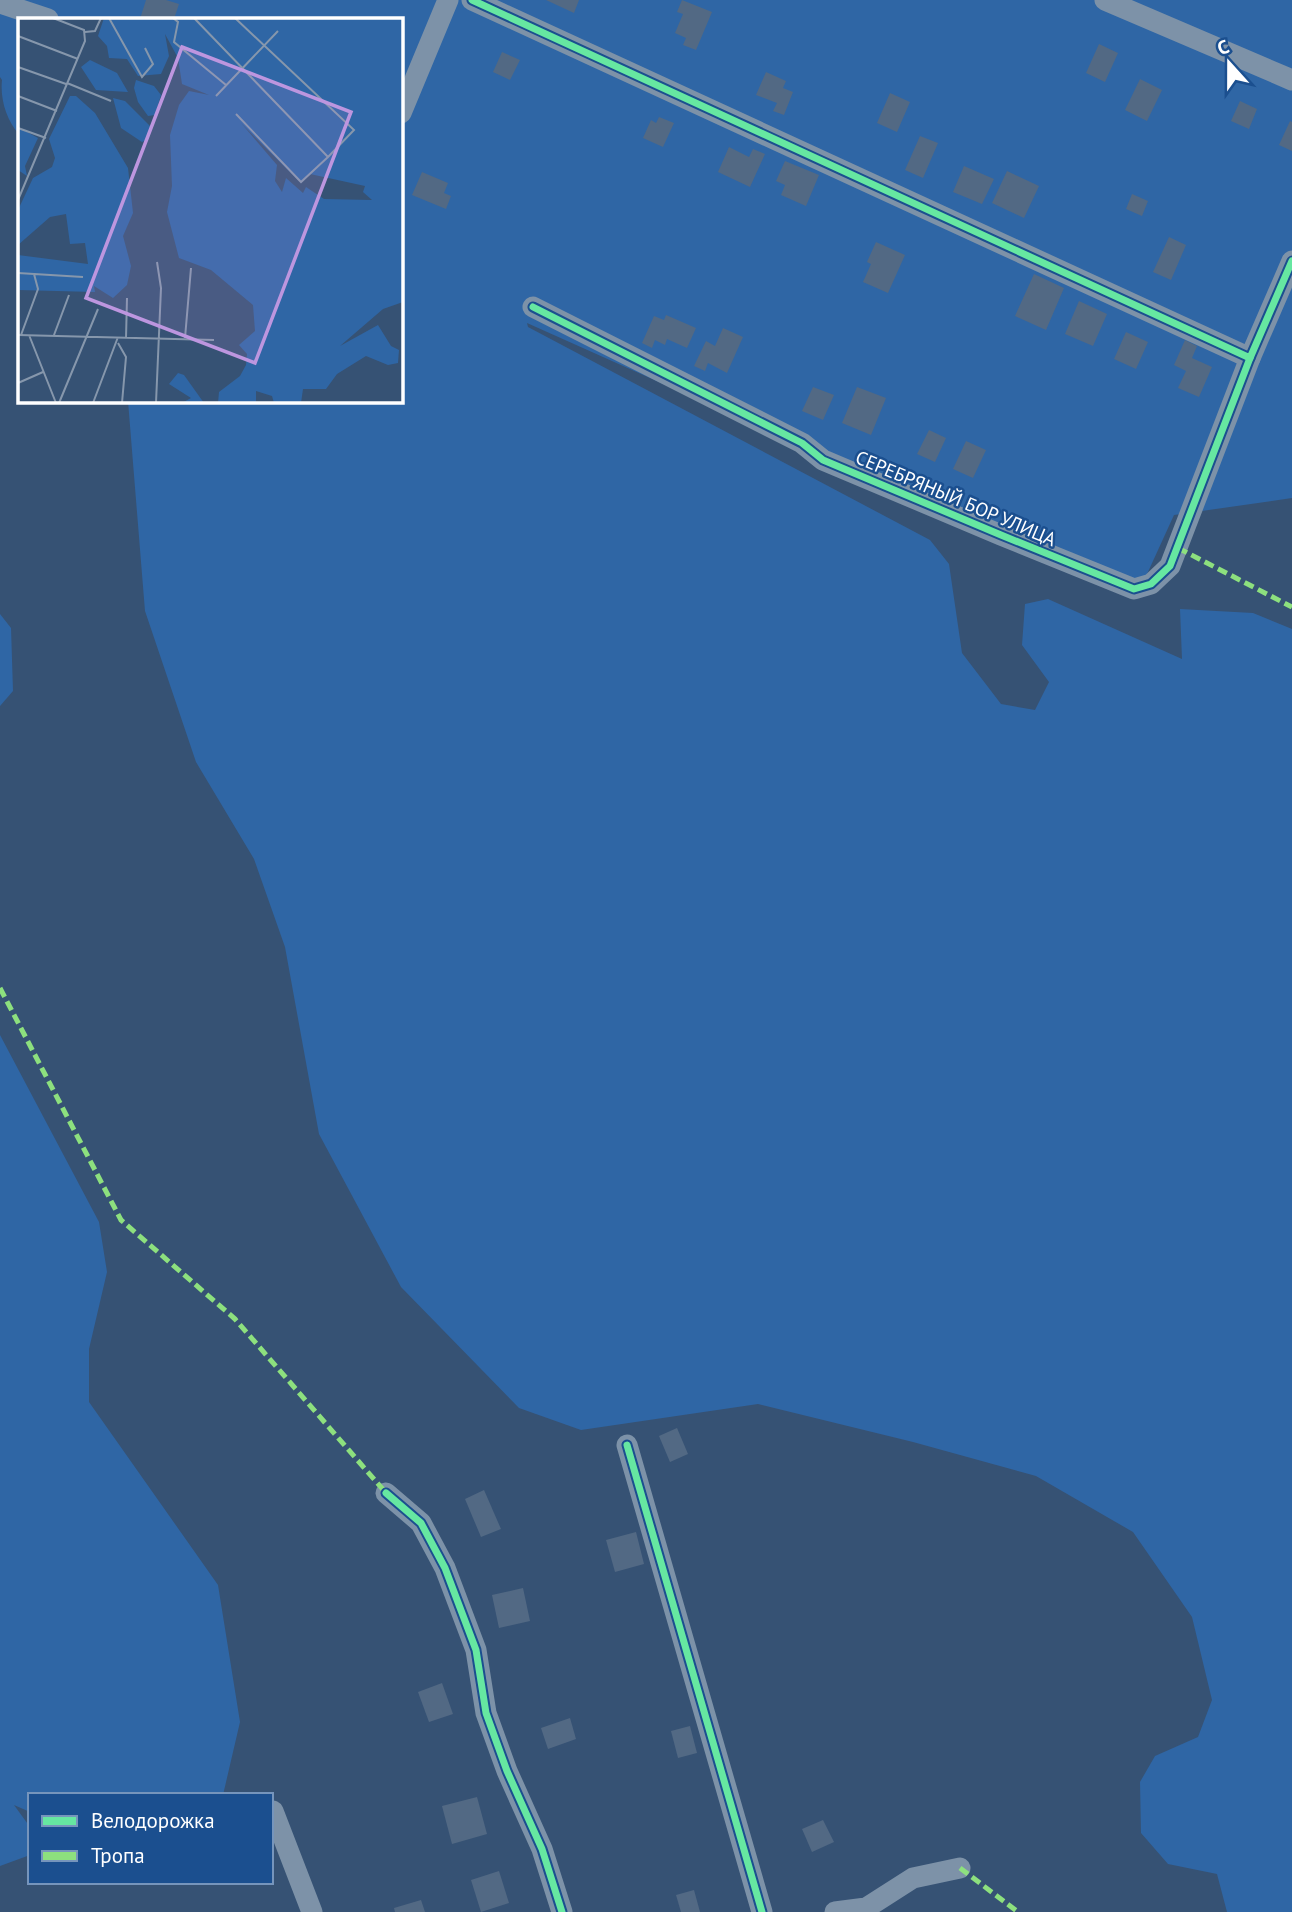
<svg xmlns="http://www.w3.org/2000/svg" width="1292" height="1912" viewBox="0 0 1292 1912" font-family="'PT Sans',sans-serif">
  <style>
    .green { fill: #2f66a5 }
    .building { fill: #526984 }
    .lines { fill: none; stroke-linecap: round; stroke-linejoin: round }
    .minor { stroke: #7d92a8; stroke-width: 21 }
    .quiet { stroke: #8de07e; stroke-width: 5; stroke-dasharray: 10 5; stroke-linecap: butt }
    .cycleway-casing { stroke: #1b4f8f; stroke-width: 11 }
    .cycleway { stroke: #66e7a1; stroke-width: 7 }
    .labels { text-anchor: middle; stroke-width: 5; stroke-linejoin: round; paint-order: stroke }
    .street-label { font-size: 19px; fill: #fff; stroke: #1b4f8f }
    .inset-road { fill: none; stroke: #8697ac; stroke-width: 2 }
    .view { fill: #bd96df; fill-opacity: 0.15; stroke: #bd96df; stroke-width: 3.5 }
    .inset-edge { fill: none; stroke: #fff; stroke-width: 3.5 }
  </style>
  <rect width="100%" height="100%" fill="#365274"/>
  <g class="green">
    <path d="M0,0H1292V498L1174,515L1137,596L527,323L528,327L930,540L949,564L962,653L1001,704L1035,710L1049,682L1022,645L1025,604L1048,599L1182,659L1180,609L1253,613L1292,629V1912H1227L1217,1874L1168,1864L1141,1833L1140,1782L1155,1756L1198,1737L1212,1700L1192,1617L1133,1532L1036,1476L913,1442L758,1404L581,1430L519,1408L401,1287L319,1134L285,947L254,859L196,762L145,611L128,401H401V19H19V134C6,120 0,98 2,80L0,77Z"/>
    <path d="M0,614L11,628L13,691L0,706Z"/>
    <path d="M0,1035L99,1222L107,1272L89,1349V1402L218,1585L240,1722L223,1795H30V1812L14,1805L30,1827V1855L0,1866Z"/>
  </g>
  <g class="building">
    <path d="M146,0H166L179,4L174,19H140Z"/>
    <path d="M546,0H579L574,13Z"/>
    <path d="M682,0L712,12L696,50L683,45L686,38L675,33L683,14L677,12Z"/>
    <path d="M1099,44L1118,53L1105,82L1086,73Z"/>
    <path d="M502,52L520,60L510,80L493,72Z"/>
    <path d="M766,72L786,81L783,88L793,92L784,115L773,111L777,103L756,95Z"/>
    <path d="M1140,79L1162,90L1147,121L1125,110Z"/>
    <path d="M890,93L910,102L897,132L877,123Z"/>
    <path d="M1240,101L1257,109L1249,129L1231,121Z"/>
    <path d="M659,117L674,123L663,147L643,138L651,120L656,123Z"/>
    <path d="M1290,121L1292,122V151L1279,145Z"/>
    <path d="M920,136L938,143L923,178L905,170Z"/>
    <path d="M729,147L749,157L753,149L765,154L750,187L718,172Z"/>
    <path d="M785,161L819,175L806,206L781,195L785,185L776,181Z"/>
    <path d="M964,166L994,179L982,204L953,192Z"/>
    <path d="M1007,171L1039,186L1024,218L992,203Z"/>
    <path d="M422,172L448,183L444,193L451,196L446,209L412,195Z"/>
    <path d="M1132,194L1148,201L1142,216L1126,209Z"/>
    <path d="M1169,237L1186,245L1171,280L1153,272Z"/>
    <path d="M876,242L905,255L888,293L863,282L871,264L867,262Z"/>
    <path d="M1034,274L1064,288L1046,330L1015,316Z"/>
    <path d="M1079,301L1107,314L1093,346L1065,334Z"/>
    <path d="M666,315L696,328L687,348L667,339L665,345L655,340L652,348L642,343L654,316L664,320Z"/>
    <path d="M723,328L743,337L727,373L708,363L705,371L694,366L706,341L715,346Z"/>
    <path d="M1126,332L1148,342L1136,369L1114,359Z"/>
    <path d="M1185,340L1197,346L1192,358L1212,367L1199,397L1178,388L1186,371L1174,365Z"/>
    <path d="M813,387L834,395L823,420L802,411Z"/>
    <path d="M857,387L886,398L871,435L842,423Z"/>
    <path d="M929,430L946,438L935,462L917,454Z"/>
    <path d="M966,441L986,450L973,478L953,469Z"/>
    <path d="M677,1428L688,1454L670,1462L659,1436Z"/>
    <path d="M484,1490L501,1529L481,1537L465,1499Z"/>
    <path d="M636,1532L644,1564L615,1572L606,1540Z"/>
    <path d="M523,1588L530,1621L499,1628L492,1595Z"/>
    <path d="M442,1683L453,1714L429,1722L418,1692Z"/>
    <path d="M570,1718L576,1739L548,1749L541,1728Z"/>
    <path d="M690,1726L697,1753L678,1758L671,1731Z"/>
    <path d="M477,1797L487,1834L452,1844L442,1806Z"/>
    <path d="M823,1820L834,1842L812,1852L802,1829Z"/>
    <path d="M499,1871L509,1903L481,1912L471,1880Z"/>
    <path d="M694,1890L700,1912H681L676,1895Z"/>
    <path d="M421,1900L425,1912H395L394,1908Z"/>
  </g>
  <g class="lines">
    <g class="minor">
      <path d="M472,0L1250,358L1292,261"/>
      <path d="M1105,0L1292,80"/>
      <path d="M0,3L48,19"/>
      <path d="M401,113L448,0"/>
      <path d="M533,307L802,443L823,460L1001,535L1134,589L1151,584L1170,566L1250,358"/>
      <path d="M627,1445L762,1912"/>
      <path d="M386,1493L421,1523L445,1568L476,1650L486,1713L507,1771L542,1849L562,1912"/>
      <path d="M273,1811L312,1912"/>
      <path d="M835,1912L866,1908L913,1878L960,1868"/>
    </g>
    <g class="quiet">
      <path d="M1178,548L1292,607"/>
      <path d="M0,988L121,1220L235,1319L386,1493"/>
      <path d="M960,1868L1018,1912"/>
    </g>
    <defs>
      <g id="cycleway">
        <path d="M472,0L1250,358L1292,261"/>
        <path d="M533,307L802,443L823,460L1001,535L1134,589L1151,584L1170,566L1250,358"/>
        <path d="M627,1445L762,1912"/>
        <path d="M386,1493L421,1523L445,1568L476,1650L486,1713L507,1771L542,1849L562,1912"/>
      </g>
    </defs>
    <use href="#cycleway" class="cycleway-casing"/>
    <use href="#cycleway" class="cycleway"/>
  </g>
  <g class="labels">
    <g class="street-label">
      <text transform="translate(956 498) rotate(23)" y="7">СЕРЕБРЯНЫЙ БОР УЛИЦА</text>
    </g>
  </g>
  <g transform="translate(18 18)">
    <rect width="385" height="385" fill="#365274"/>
    <path d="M86,0H385V284L365,291L322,328L360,307L373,328L381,332L380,345L370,347L348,338L319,356L308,371H285L283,385H256L254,378L238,373V385H200L201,374L222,358L228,347L229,336L221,327L237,313L235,287L193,252L161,240L149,194L154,168L152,117L161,87L171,73L191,77L164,66L160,40L147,16L151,38L143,56L120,58L109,41L91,40L89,28L80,18ZM223,105L283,165L292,156L347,168L345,174L354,182L306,181L288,169L285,175L268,160L264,174L257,163L259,147ZM72,42L99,55L110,74L78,72L63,49ZM118,62L136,68L143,77L137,97L130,98L120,84L116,70ZM52,78H58L77,95L110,150L115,195L105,218L113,248L109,267L95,280L76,268L77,274L0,272V237L70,246L67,225L52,226L48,196L32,199L0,227V192L15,160L34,149L37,140L31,121ZM95,80L107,83L132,108L131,121L124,124L103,110ZM0,109L20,120L7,148L9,158L0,152ZM160,355L166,357L186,385H164L173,380L151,366Z" fill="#2f66a5" fill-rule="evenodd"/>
    <path class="inset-road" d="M91,0L124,59L135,46L127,30M155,0L160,4L156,24L208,67M176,0L310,139L336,112L217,0M67,14L77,13L83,0M0,18L60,41M0,49L48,66M49,65L93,83M0,78L39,93M198,78L260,13M218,96L283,164L310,139M0,110L28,120M0,182L67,23L66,12L35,0M0,255L65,259M0,317L196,322M3,317L20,271L16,256M11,317L38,385M36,317L51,277M108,320L109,280M167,320L173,250M100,325L108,339L104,385M0,365L25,354M41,385L80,291M75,385L100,319M138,385L143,270L139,244"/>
    <path class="view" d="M164,29L333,94L237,345L68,280Z"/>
    <rect width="385" height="385" class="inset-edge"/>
  </g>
  <rect x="28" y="1793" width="245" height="91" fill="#1b4f8f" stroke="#7695bc" stroke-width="2"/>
  <rect x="42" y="1816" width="35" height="10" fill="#66e7a1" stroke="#7695bc" stroke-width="2"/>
  <text x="91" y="1828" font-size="21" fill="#ffffff">Велодорожка</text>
  <rect x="42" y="1851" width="35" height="10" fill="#8de07e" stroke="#7695bc" stroke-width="2"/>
  <text x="91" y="1863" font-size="21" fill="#ffffff">Тропа</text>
  <g transform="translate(1229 63) rotate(339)" stroke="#1b4f8f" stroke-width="5" paint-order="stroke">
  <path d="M0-5L12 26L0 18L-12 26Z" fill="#ffffff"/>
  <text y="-10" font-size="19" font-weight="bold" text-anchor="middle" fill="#ffffff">С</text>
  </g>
</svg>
